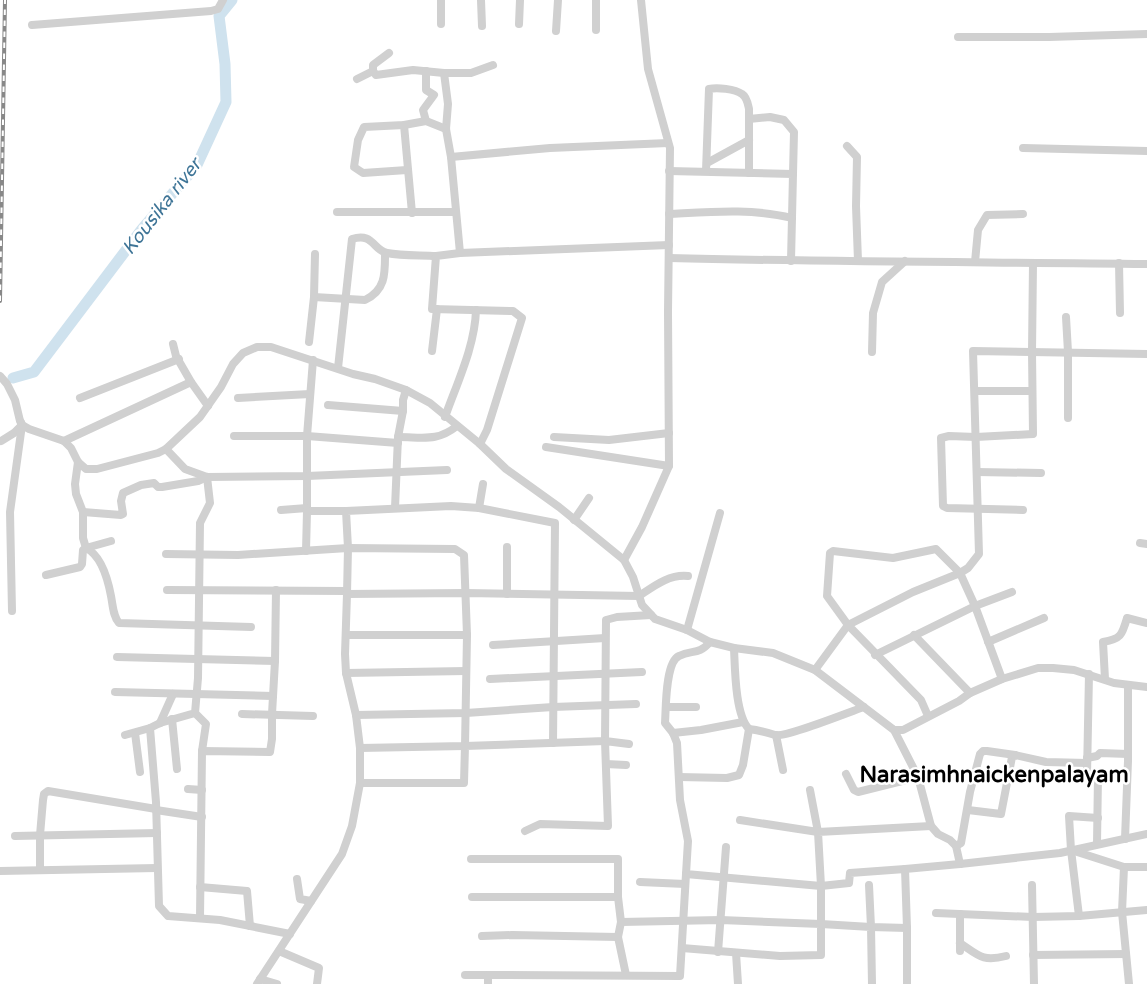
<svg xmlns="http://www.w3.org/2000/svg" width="1147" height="984" viewBox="0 0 1147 984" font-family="'Varela Round',sans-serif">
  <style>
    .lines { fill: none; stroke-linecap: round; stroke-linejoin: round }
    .river { stroke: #cfe2ee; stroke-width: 11 }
    .minor { stroke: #d0d0d0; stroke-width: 8 }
    .rail-casing { stroke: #888; stroke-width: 4 }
    .rail { stroke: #fff; stroke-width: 2; stroke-dasharray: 5.5; stroke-linecap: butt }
    .labels { text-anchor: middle; stroke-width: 5; stroke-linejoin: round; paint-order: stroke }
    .water-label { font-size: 19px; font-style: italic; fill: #3f7597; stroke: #fff }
    .district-label { font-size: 22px; font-weight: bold; fill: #000; stroke: #fff }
  </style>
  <rect width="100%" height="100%" fill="#fff"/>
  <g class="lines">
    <path class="river" d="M13,378L34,372L142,229L197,165L226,102L225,64L219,16L232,0"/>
    <g class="minor">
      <path d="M481,0L482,26"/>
      <path d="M441,24V0"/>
      <path d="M519,24L520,0"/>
      <path d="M32,25L211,11L218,9L223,0"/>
      <path d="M596,30V0"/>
      <path d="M556,31L558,0"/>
      <path d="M958,37H1049L1147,34"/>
      <path d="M373,71L376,75L413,70L444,73H471L493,65"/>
      <path d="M426,71V90L434,95L423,110L426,121"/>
      <path d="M444,73L448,104L446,129L451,157L460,253"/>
      <path d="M357,79L373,71V65L389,53"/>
      <path d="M749,119L770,117L784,120L794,132L793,174"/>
      <path d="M404,125L412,213"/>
      <path d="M847,146L857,157L856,206L858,261"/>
      <path d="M1023,148L1147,151"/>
      <path d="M451,157L550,148L668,143"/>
      <path d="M707,163L749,140"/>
      <path d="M407,170L363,173L354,167L358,140L364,127L404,125L426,121L446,129"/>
      <path d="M669,171L793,174L791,261"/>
      <path d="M706,171L709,89C717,87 735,89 742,94C747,97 748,104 749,109V173"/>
      <path d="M337,212H455"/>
      <path d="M669,214C709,212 753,208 792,218"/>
      <path d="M669,258C828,262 987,262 1147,264"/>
      <path d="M975,262L978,230L987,215L1023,214"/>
      <path d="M1119,263L1120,313"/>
      <path d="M314,297L365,300C386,290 385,273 385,253"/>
      <path d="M1066,317L1068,352V418"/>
      <path d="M309,342L314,297L315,254"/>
      <path d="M173,344L176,356L191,382"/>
      <path d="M432,351L437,309"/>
      <path d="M872,352L873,313L882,282L905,261"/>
      <path d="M313,360L307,436V511H346"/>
      <path d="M338,368L352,239C373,232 373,250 387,253C402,256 421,255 436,256"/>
      <path d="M0,376L7,384L15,400L20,421L22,425L29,429L64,441L71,448L78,462L86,469H97L158,453L166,449L200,417L221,387L233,364L243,353L257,347H271L353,374L375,379L406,390L430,403L480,444L506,469L559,507L624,560L633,577L642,605L655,619L687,630L710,642L734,648L773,653L815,670L894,730H903L959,701L970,693L1002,679L1038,668H1053L1074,670L1114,683L1147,687"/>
      <path d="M975,391H1032"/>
      <path d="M80,398L179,359"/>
      <path d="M238,398L310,394"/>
      <path d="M328,405L403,411"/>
      <path d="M445,417C457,383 475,346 476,310"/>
      <path d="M234,436H307L398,443"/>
      <path d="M398,437C423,437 437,442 457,426"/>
      <path d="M554,437L609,440L669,433"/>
      <path d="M1,441L14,433L22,425"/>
      <path d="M64,441L191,382L208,406"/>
      <path d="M480,444L487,430L522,318L513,311L432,309L436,256L460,253L669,245"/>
      <path d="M546,447L669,466"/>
      <path d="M166,449L185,469L207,477L307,476L447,470"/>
      <path d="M78,462L75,484L76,494L83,512V538L86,548C102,556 108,580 111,596C113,606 113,616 119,623L251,627"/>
      <path d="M977,472L1041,473"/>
      <path d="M207,477L210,503L200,523L198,678L195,713L160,723L150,728L156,802L159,906L168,916L220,920L290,934"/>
      <path d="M395,508L398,437L403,411V400L406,390"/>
      <path d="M479,508L483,484"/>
      <path d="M281,510L307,508"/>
      <path d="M1023,510L947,508L943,506L941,438L949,436L976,437L1033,434L1032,352L1033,263"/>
      <path d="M83,512L121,515L123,514L121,501L123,493L141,485L154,483L158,487H162L198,481L207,477"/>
      <path d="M574,520L589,498"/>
      <path d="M1140,543L1147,544"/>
      <path d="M507,547V594"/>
      <path d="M306,551L307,511"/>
      <path d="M166,554L238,555L348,548L455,549L464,555L467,635L465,746L360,748"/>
      <path d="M624,560L642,527L669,466L668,312L670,148L648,69L641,0"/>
      <path d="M46,575L80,567L82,564L83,550L86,548L111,541"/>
      <path d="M167,590L347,591"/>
      <path d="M347,594L348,548L346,511L451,506L479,508L555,523L553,743"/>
      <path d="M12,611L10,512L22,425L21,422"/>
      <path d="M651,615L617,617L606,620L605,741L465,746L464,783H360V748L356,715L346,673L345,654L347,594L466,593L639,596C654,586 669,574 688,576"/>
      <path d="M687,630L720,513"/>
      <path d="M346,635H467"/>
      <path d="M914,635L970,693"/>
      <path d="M710,642C698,656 692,649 679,656C665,662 666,710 665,723L673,733L677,743L680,800L688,841L686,874L821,886L849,883L850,873L905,869"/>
      <path d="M988,642L1044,618"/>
      <path d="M493,645L605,638"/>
      <path d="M734,648C735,668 735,715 749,729C758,730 766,732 775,735C785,738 849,712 864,707"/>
      <path d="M875,655L975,606L1012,592"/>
      <path d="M117,657L275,661"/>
      <path d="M815,670L848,625L913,592L960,573L936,549L893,558L833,551L830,553L827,596L848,625L921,700L928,716"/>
      <path d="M346,673L466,671"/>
      <path d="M1089,674L1087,775H1098L1097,844"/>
      <path d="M490,679L642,672"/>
      <path d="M1002,679L975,606L960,573L968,568L979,554L973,351L1147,354"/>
      <path d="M1105,679L1103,642C1121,639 1122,635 1127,618L1147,623"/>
      <path d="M115,692L273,696"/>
      <path d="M666,707H696"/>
      <path d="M195,713L206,724L202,751"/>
      <path d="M242,714L313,716"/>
      <path d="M356,715L466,713L553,707L636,704"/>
      <path d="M172,719L177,769"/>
      <path d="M160,723L173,694"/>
      <path d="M894,730L918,777L931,826L938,834L950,840L956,846L960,864L1060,853L1147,834"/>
      <path d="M135,733L140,772"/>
      <path d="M673,733L701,730L743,722"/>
      <path d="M125,735L150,728"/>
      <path d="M776,735L783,770"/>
      <path d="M1087,758L1097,756L1100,753L1128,754"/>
      <path d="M606,764L626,765"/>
      <path d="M846,774L854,790L858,792L918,777"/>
      <path d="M679,777L727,778L739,775L743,765L749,729"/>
      <path d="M188,789L202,790"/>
      <path d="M156,810L202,817"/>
      <path d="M968,810L1001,814L1012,757L1015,755L1046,762L1087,763"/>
      <path d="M1098,818L1069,816L1071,850L1124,867H1147"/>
      <path d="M740,820L818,832L810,790"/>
      <path d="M525,831L540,824L608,826L605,741L629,744"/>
      <path d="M15,836L157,833"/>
      <path d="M1125,839L1128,761V685"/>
      <path d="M956,846L961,843L970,792L980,754L983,751H987L1015,755"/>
      <path d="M1071,850L1079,916"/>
      <path d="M471,859H618V897L621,922L618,937L626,975"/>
      <path d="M1124,867L1122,912L1129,984"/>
      <path d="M40,870V835L43,800L44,794L48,791L156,809"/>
      <path d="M0,871L157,868"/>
      <path d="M297,879L300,899L311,901"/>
      <path d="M640,882L685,884"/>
      <path d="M869,885L871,927L907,928L905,869L960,864"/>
      <path d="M1032,885L1034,984"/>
      <path d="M200,887L247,891L250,926"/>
      <path d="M472,897H618"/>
      <path d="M936,913L1033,917L1079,916L1147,910"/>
      <path d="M200,918L202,751L270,752L272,739V714L275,661L276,590"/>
      <path d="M621,922L721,920L821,924V955L780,956L682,948"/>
      <path d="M907,928V984"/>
      <path d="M482,936L512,935L618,937"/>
      <path d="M960,943C979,956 983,962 1006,956"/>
      <path d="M279,951L319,968L317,984"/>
      <path d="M960,951V914"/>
      <path d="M718,952L726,847"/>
      <path d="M736,953L738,984"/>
      <path d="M1033,955L1126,954"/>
      <path d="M465,975H488"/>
      <path d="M260,979L277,984"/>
      <path d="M257,984L342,854L352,826L360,783"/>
      <path d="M488,984V975L680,976L686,874"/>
      <path d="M872,984L871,927L821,924V886L818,832L931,826"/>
    </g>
    <defs>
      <path id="rail" d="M0,301L5,0"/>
    </defs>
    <use href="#rail" class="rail-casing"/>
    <use href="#rail" class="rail"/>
  </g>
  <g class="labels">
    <g class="water-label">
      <text transform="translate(161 206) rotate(-52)" y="7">Kousika river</text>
    </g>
    <g class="district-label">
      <text x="994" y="782">Narasimhnaickenpalayam</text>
    </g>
  </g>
</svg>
